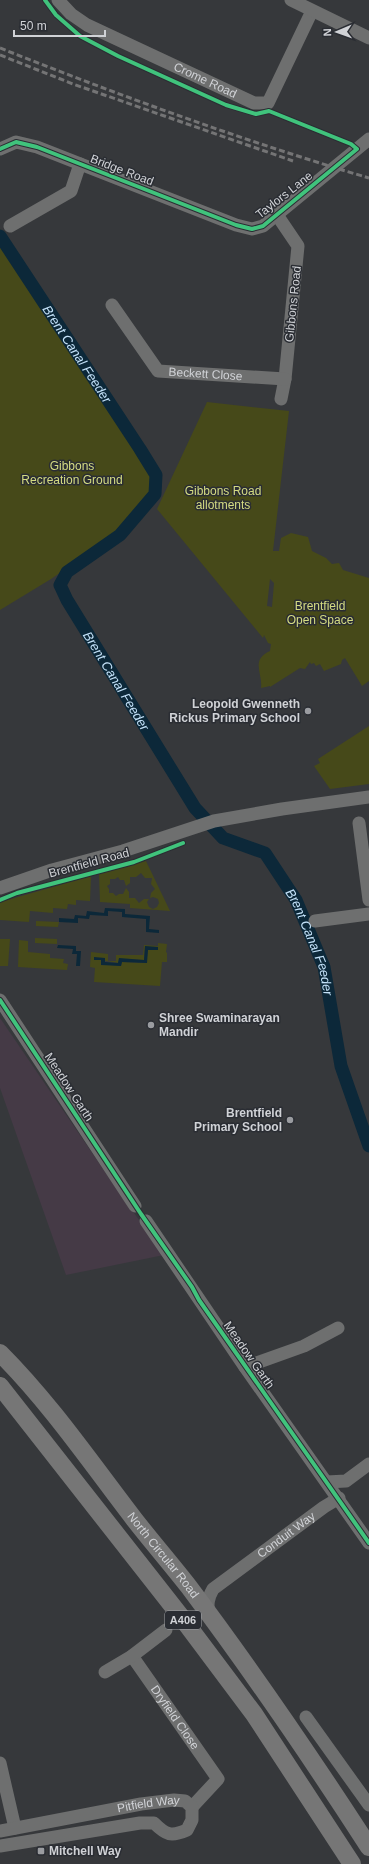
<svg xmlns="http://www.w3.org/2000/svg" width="369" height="1864" viewBox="0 0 369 1864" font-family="Arial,sans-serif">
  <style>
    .commercial { fill: #453a46 }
    .green { fill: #464919; fill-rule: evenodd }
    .water { fill: #0c2839 }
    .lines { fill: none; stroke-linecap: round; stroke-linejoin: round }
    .canal { stroke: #0c2839; stroke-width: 13 }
    .minor { stroke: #6e6f6f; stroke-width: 13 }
    .highway { stroke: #767676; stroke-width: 18 }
    .rail { stroke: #747475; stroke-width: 3; stroke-dasharray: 6 3; stroke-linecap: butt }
    .cycleway-casing { stroke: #2a2d33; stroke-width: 6 }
    .cycleway { stroke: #40c37c; stroke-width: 4 }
    .poi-dot { fill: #9a9ca0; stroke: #2a2d33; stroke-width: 1.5 }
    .labels { text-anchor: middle; stroke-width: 3; stroke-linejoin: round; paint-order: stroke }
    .shield { fill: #2a2d33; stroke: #9ea0a5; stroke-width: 1 }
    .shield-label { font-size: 11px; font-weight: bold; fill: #d0d2d6 }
    .street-label { font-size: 12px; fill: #d0d2d6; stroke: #2a2d33 }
    .park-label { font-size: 12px; fill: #d4db82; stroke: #2a2d33 }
    .poi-label { font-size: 12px; font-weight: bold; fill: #d0d2d6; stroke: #2a2d33; text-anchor: end }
    .water-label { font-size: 13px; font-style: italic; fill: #c4e2f9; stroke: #2a2d33 }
  </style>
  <rect width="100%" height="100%" fill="#36383b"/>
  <path class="commercial" d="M0,1018L114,1185L164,1255L66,1275L0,1088Z"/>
  <g class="green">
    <path d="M0,229L161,475L148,496L117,533L51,579L0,610Z"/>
    <path d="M207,402L289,411L273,551H279L281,538L291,533L308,537L312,551L326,558L332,564L339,563L343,570L369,578V681L362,686L345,658L342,660L341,664L324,671L320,664L316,666L314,663L311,664L310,662L305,669L300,668L270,687V686L261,688C263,673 250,660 270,651L271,644L268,643L264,635L263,638L157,509ZM270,579L274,583L272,607L267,606Z"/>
    <path d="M369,726V784L330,789L314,766L320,763L318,759Z"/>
    <path d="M146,861L170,911L130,908V904L100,902L99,874ZM141,873L145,878H152L151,884L155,889L151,893L150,898L153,897L158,899L159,903L157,907L153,909L149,907L147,902L149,899H144L139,903L135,898H129V892L126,888L123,894H119L116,896L113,893H109V889L107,886L110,884V879H115L118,877L120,880H124L126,886L130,883V877H136Z"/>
    <path d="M91,876L90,901L76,900V905L68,904L67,909L53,908V913L30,911L29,922L0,920V903L4,901Z"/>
    <path d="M36,921L59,922L58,927L36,926Z"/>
    <path d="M35,938L57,939V944L35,943Z"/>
    <path d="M0,939H10L8,966H0Z"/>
    <path d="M19,940L28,941V952L50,954V958L64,959L63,963L68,964L67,970L18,967Z"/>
    <path d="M158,943L167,944L166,952L167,953V962H162L160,986L94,982L95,968L90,967L91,952L108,954V961H116V955H143L144,945L158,946ZM145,947L148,950L146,963L122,962L121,966L101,964V960L118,963L119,959L144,960Z"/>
  </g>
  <g class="water">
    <path d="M105,908L125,909V914L150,916L149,929L159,930V933L146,932V919L122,917V912L108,911V916L90,915L89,919L78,918V923L59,922V918L74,919L75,915L86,916L87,911L104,913Z"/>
    <path d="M58,945L76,946V951H81L80,966H76L77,954H72L73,949L57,948Z"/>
    <path d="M145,946L158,947V950H148L147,963L122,962L121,966L101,965V960H94V957L105,958V962L118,963L119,958L144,960Z"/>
  </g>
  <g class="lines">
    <path class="canal" id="s1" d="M0,236L140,449L156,475L155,494L120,535L67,572L60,585L67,600L195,808L223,838L265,853L296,900L324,967L341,1066L369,1146"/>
    <g class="minor">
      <path id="s2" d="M58,0L71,14L87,25L254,103H268L312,11"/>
      <path d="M291,0L369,38"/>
      <path d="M0,149L16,142L37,147L236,225L252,229L263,226L369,139"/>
      <path d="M277,215L298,246L285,379L281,399"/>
      <path d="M10,226L71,191L80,164"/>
      <path id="s3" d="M112,305L158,371L285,379"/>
      <path d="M359,823L369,900"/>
      <path d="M0,888L52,870L123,851L214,821L282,809L369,797"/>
      <path d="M315,921L369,914"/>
      <path d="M0,1000L135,1206"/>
      <path d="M146,1221L245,1367L369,1543"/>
      <path d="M245,1367L304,1346L338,1328"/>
      <path d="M327,1482L346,1481L369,1464"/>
      <path id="s4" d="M209,1614C207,1604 208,1598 213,1589L324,1507L339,1498"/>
      <path id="s5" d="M132,1656L218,1779L192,1807"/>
      <path d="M105,1672L132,1656L166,1630"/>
      <path d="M306,1717L369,1805"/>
      <path d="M0,1763L15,1828"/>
      <path id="s6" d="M0,1831L141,1804L174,1800L185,1801L192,1807V1820L187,1830C171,1837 166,1835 154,1823H140L0,1846"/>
    </g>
    <g class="highway">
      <path id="s7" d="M0,1353C50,1403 91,1463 134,1519C152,1542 171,1564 189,1587C252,1671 312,1759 369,1847"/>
      <path d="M0,1386L182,1618L254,1714L352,1864"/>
    </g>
    <g class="rail">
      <path d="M0,48C121,96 244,141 369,178"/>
      <path d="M0,55L73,84L293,161"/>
    </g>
    <defs>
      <g id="cycleway">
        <path d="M0,149L16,142L37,147L236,225L252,229L263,226L357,149L351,144L269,111L256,114L226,105L118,56L80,36L56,15L45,0"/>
        <path d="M0,900L17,893L134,862L183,843"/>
        <path d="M0,1000L141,1214L192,1287L199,1300L369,1543"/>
      </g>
    </defs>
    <use href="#cycleway" class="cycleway-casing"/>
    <use href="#cycleway" class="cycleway"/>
  </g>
  <g class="poi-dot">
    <circle cx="308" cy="711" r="4"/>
    <circle cx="151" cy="1025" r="4"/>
    <circle cx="290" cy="1120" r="4"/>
    <rect x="37" y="1847" width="8" height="8" rx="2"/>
  </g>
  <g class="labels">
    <rect class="shield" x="165" y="1611" width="36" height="18" rx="3"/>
    <g class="shield-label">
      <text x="183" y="1624">A406</text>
    </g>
    <g class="street-label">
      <text dy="4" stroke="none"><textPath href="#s2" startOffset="169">Crome Road</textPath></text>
      <text transform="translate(122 170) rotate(21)" y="4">Bridge Road</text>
      <text transform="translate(284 195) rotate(-38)" y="4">Taylors Lane</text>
      <text transform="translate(293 304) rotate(-84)" y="4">Gibbons Road</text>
      <text dy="4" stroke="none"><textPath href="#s3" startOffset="128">Beckett Close</textPath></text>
      <text transform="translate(89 863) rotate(-15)" y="4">Brentfield Road</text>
      <text transform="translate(69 1087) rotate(57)" y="4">Meadow Garth</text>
      <text transform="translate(249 1355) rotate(55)" y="4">Meadow Garth</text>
      <text dy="4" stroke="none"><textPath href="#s4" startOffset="117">Conduit Way</textPath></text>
      <text dy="4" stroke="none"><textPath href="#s7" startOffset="260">North Circular Road</textPath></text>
      <text dy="4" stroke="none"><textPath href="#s5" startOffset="75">Dryfield Close</textPath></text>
      <text dy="4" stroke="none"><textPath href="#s6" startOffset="151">Pitfield Way</textPath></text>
    </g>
    <g class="park-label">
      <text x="72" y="470">Gibbons<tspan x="72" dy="14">Recreation Ground</tspan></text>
      <text x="223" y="495">Gibbons Road<tspan x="223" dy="14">allotments</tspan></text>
      <text x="320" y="610">Brentfield<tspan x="320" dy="14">Open Space</tspan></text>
    </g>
    <g class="poi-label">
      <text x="300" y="708">Leopold Gwenneth<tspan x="300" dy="14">Rickus Primary School</tspan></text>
      <text x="159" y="1022" text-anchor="start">Shree Swaminarayan<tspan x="159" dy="14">Mandir</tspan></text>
      <text x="282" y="1117">Brentfield<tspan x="282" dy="14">Primary School</tspan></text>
      <text x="49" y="1855" text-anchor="start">Mitchell Way</text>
    </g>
    <g class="water-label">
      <text dy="5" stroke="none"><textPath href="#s1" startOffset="141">Brent Canal Feeder</textPath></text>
      <text dy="5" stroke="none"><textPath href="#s1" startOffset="549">Brent Canal Feeder</textPath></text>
      <text dy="5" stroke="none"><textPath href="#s1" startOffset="885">Brent Canal Feeder</textPath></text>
    </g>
  </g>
  <g transform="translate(337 32) rotate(268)" stroke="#2a2d33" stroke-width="3" paint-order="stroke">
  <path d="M0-3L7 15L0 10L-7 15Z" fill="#d0d2d6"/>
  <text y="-6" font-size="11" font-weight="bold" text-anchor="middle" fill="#d0d2d6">N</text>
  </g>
  <path d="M14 30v6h91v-6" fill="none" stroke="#d0d2d6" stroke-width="2"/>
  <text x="20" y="30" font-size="12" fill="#d0d2d6" stroke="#2a2d33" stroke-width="3" paint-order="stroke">50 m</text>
</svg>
